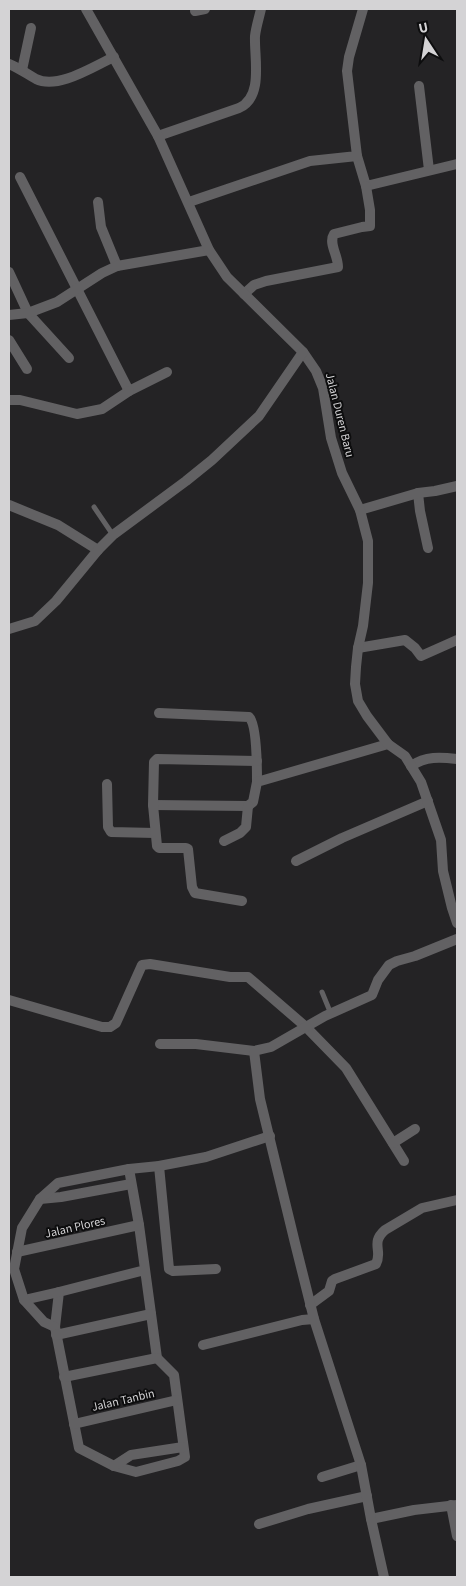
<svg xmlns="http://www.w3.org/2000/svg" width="466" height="1586" viewBox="0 0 466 1586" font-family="'Source Sans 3',sans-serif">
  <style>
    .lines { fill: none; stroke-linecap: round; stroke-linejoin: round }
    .service { stroke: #626163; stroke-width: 5 }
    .minor { stroke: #626163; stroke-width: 10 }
    .tertiary { stroke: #626163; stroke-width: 10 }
    .labels { text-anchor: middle; stroke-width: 4; stroke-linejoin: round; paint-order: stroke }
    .street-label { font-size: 12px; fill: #d4d3d5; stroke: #0d0d0e }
  </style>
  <rect width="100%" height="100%" fill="#242325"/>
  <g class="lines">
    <g class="service">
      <path d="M94,507L113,535"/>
      <path d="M322,992L331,1014"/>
    </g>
    <g class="minor">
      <path d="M195,11L205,9"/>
      <path d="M9,64C19,68 27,74 36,79C58,90 94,66 114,57"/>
      <path d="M22,70L31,28"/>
      <path d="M419,86L429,170"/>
      <path d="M158,136L239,108C264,97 254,58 255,36C256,27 259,18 261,9"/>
      <path d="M357,156L366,186L457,164"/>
      <path d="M20,177L129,391L167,372"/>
      <path d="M98,202L101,227L117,266"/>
      <path d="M189,202L310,161L357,156L347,71L349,57L363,9"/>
      <path d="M9,272L28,313L69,358"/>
      <path d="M244,294L254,285L266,281L338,267C338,255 328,243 334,234L362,227L370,226V210L366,186"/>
      <path d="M9,315L28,313L57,302L102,273L117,266L209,250"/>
      <path d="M9,340L27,369"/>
      <path d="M9,400H20L77,414L102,409L129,391"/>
      <path d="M418,493L420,511L428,548"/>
      <path d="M9,505L58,525L98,550"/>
      <path d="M360,510L418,493L435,491L457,486"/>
      <path d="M358,648L405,640L415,648L421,656L457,640"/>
      <path d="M159,713L249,717C257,724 257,769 257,782"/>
      <path d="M411,766C426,756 440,757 457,759"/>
      <path d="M107,784L108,827L111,832L155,833"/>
      <path d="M153,805L248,806L253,802L257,782L388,744"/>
      <path d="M224,841L240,833L246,827L248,806"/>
      <path d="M296,861L342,838L428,801"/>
      <path d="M242,901L195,893L192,887L188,849L186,848H159L157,846L153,805L154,762L157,759L257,761"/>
      <path d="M9,1000L102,1027H110L116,1023L142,965L150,964L230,977H248L306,1027L346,1068L404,1161"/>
      <path d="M160,1044H196L254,1051"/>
      <path d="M393,1143L415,1129"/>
      <path d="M159,1166L169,1269L173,1271L216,1269"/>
      <path d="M129,1169L139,1225L157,1358L174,1375L185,1457L178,1461L136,1472L114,1466L79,1448L55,1327L59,1292L145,1270"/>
      <path d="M40,1199L61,1197L131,1184"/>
      <path d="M17,1252L139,1225"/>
      <path d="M24,1300L59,1292"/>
      <path d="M310,1305L329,1291L332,1281L335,1279L376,1264C383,1251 370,1243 385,1230L422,1208L457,1200"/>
      <path d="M55,1327L44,1322L24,1300L14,1269L22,1228L40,1199L58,1183L129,1169L159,1166L206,1157L270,1136"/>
      <path d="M56,1335L151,1314"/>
      <path d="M203,1345L302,1320L314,1319"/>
      <path d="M64,1377L157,1358"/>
      <path d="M74,1424L177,1400"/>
      <path d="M114,1466L131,1455L183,1447"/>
      <path d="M322,1477L361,1465"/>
      <path d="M451,1505L457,1536"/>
      <path d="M371,1519L414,1510L457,1505"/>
      <path d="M259,1524L308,1509L367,1496"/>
      <path d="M384,1577L371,1519L361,1465L314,1319L295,1243L260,1099L254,1051L271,1047L325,1016L372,995L378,980L389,965L397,961L415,956L457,939"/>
    </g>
    <g class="tertiary">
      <path d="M86,9L158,136L209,250L227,277L303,352L316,371L323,388L331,438L342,473L360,510L368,541V583L363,626L358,648L356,667L355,684L358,701L367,716L388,744L405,756L421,782L441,840L443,871L452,908L457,923"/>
      <path d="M9,629L35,621L56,601L98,550L113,535L186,481L212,460L259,416L303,352"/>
    </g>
  </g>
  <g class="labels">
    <g class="street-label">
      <text transform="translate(340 415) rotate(76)" y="4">Jalan Duren Baru</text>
      <text transform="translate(75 1227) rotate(-13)" y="4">Jalan Plores</text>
      <text transform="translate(123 1400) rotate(-13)" y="4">Jalan Tanbin</text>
    </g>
  </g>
  <rect width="466" height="1586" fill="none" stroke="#d4d3d5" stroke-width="20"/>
  <g transform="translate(426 40) rotate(348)" stroke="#0d0d0e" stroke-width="4" paint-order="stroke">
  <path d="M0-4L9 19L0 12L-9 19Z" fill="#d4d3d5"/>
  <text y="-8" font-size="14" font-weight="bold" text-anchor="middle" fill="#d4d3d5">U</text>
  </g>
</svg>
